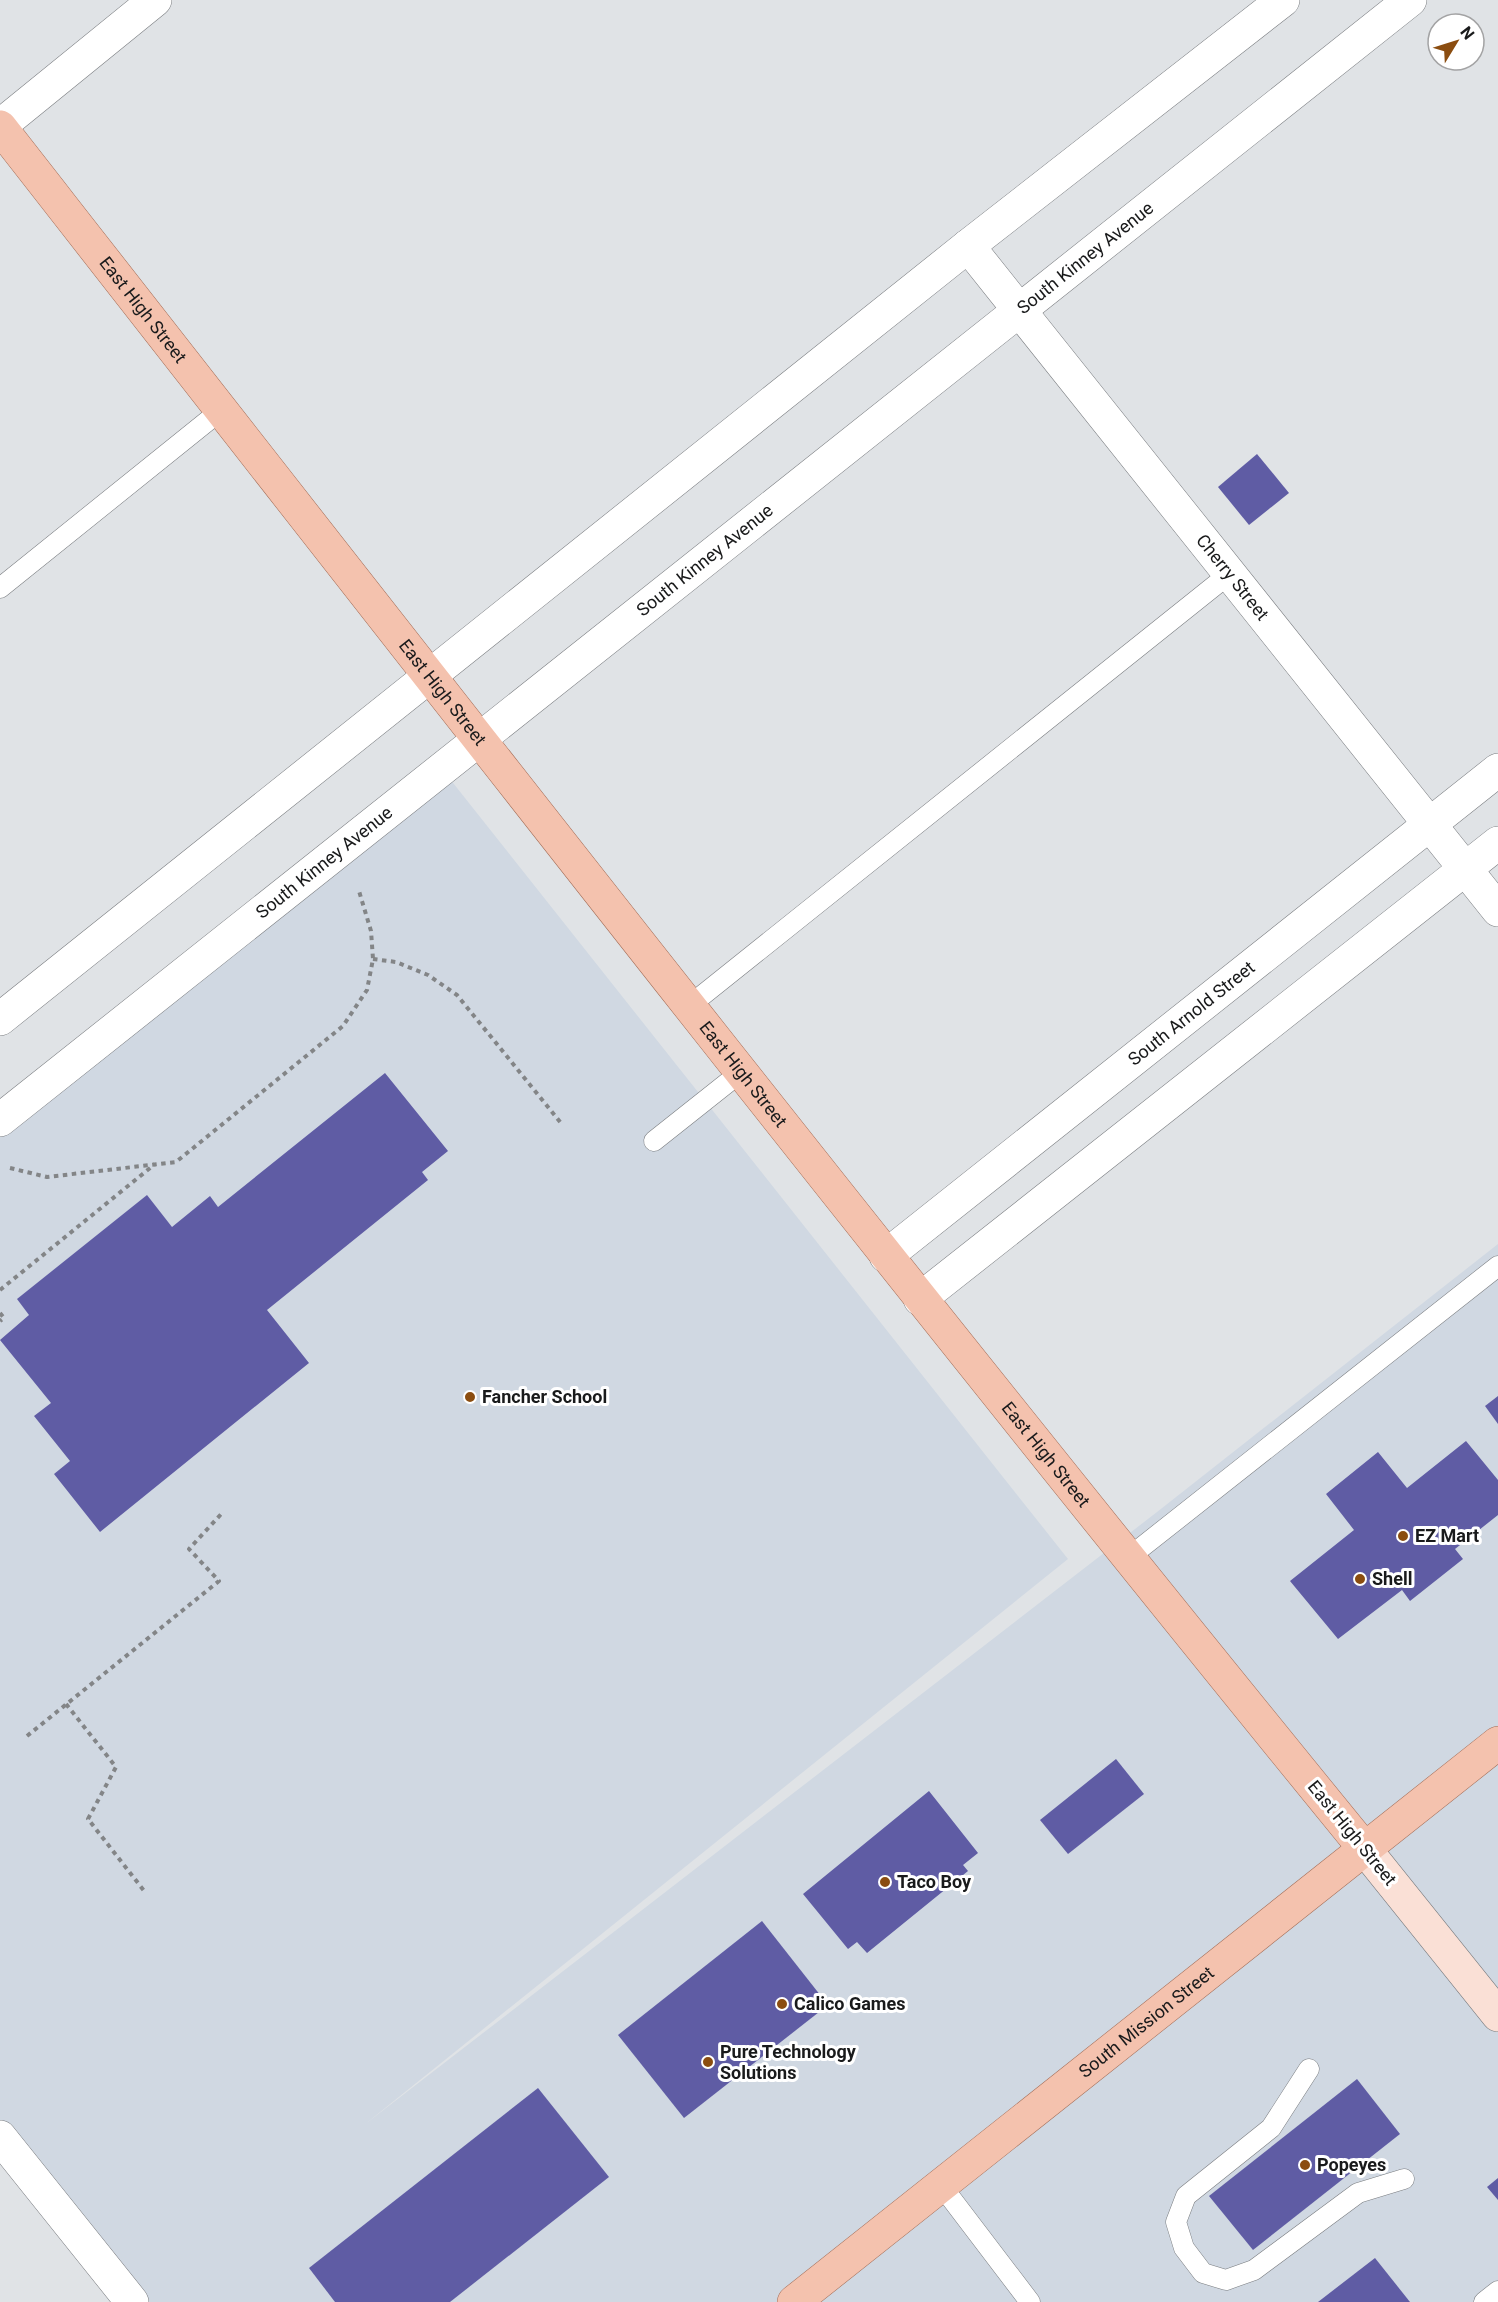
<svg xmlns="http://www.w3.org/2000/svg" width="1498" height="2302" viewBox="0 0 1498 2302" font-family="Roboto,sans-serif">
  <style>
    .built { fill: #d0d8e2 }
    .building { fill: #5f5ca4 }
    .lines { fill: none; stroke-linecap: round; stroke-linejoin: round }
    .lane-casing { stroke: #7a7d80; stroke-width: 21 }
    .street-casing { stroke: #7a7d80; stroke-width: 34 }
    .secondary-casing { stroke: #7a7d80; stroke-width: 34 }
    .primary-casing { stroke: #a36d57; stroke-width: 34 }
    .path { stroke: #838587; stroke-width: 4; stroke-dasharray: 4.5 4.5; stroke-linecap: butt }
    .lane { stroke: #fff; stroke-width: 20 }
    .street { stroke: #fff; stroke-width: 33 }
    .secondary { stroke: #fae0d6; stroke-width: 33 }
    .primary { stroke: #f4c2ae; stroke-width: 33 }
    .poi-dot { fill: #8b4d10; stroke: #fff; stroke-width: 2 }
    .labels { text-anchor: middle; stroke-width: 6; stroke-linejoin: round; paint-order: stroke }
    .street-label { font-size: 18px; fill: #191a1b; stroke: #fff }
    .poi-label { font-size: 18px; font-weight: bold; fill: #191a1b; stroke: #fff; text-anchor: start }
  </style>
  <rect width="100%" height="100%" fill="#e0e3e6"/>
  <path class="built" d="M442,769L1068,1559L364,2125L1157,1512L1498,1244V2302H132L0,2136V1120Z"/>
  <g class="building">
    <path d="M1257,454L1289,493L1249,525L1218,487Z"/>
    <path d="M385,1073L448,1151L422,1172L428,1180L267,1310L309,1363L100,1532L54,1474L70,1461L34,1416L51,1403L0,1340L29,1315L17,1299L147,1195L172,1227L210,1196L218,1207Z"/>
    <path d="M1498,1396V1424L1485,1406Z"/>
    <path d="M1466,1441L1498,1480V1515L1455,1549L1463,1559L1410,1601L1402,1590L1338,1639L1290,1581L1354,1530L1326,1494L1378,1452L1407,1488Z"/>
    <path d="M1116,1759L1144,1794L1068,1854L1040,1820Z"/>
    <path d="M929,1791L978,1853L963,1865L968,1871L867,1953L857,1942L848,1949L803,1894Z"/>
    <path d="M762,1921L828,2005L684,2118L618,2035Z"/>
    <path d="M1357,2079L1400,2134L1253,2250L1209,2196Z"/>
    <path d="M538,2088L609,2177L450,2302H335L309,2268Z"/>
    <path d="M1498,2178V2200L1487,2187Z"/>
    <path d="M1375,2258L1410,2302H1318Z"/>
  </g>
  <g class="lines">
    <defs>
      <g id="lane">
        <path d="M0,588L220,411"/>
        <path d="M689,1006L1228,575"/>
        <path d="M654,1141L741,1072"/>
        <path d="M1128,1558L1498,1266"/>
        <path d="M1309,2069L1271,2128L1186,2196L1176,2222L1184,2248L1203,2273L1226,2280L1254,2270L1358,2193L1404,2179"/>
        <path d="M941,2185L1030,2302"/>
        <path d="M1484,2302L1498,2291"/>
      </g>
      <g id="street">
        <path d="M0,126L155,0"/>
        <path id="s1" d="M968,246L1498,910"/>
        <path d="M0,1019L968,246L1283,0"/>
        <path id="s2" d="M0,1120L1410,0"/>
        <path id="s3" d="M886,1256L1498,770"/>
        <path d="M920,1299L1498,843"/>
        <path d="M0,2137L132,2302"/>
      </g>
      <path id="secondary" d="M1364,1848L1498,2015"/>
      <g id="primary">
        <path id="s4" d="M0,127C451,704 901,1281 1364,1848"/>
        <path id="s5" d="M794,2302L1498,1743"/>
      </g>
    </defs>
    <use href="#lane" class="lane-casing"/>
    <use href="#street" class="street-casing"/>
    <use href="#secondary" class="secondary-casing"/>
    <use href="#primary" class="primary-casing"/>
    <g class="path">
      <path d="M373,959L396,962L428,975L457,995L561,1123"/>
      <path d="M10,1168L47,1177L176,1162L343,1026L367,990L373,959L371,931L359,891"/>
      <path d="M0,1290L155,1164"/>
      <path d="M0,1313L4,1318L0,1321"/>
      <path d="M66,1704L116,1767L88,1819L145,1892"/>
      <path d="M27,1736L219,1581L189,1549L223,1512"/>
    </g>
    <use href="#lane" class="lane"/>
    <use href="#street" class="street"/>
    <use href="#secondary" class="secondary"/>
    <use href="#primary" class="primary"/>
  </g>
  <g class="poi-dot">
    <circle cx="470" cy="1397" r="6"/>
    <circle cx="1403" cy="1536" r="6"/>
    <circle cx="1360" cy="1579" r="6"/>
    <circle cx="885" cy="1882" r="6"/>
    <circle cx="782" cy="2004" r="6"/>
    <circle cx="708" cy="2062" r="6"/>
    <circle cx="1305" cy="2165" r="6"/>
  </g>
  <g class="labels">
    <g class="street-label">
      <text dy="6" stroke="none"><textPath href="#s2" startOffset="1386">South Kinney Avenue</textPath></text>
      <text dy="6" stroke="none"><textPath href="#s4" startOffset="232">East High Street</textPath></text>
      <text dy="6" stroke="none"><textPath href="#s2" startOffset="900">South Kinney Avenue</textPath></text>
      <text dy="6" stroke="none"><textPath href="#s1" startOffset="424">Cherry Street</textPath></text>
      <text dy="6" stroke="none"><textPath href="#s4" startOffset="718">East High Street</textPath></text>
      <text dy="6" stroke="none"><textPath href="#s2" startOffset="414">South Kinney Avenue</textPath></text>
      <text dy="6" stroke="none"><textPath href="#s3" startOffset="390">South Arnold Street</textPath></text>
      <text dy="6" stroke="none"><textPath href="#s4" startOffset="1204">East High Street</textPath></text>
      <text dy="6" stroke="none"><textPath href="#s4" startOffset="1690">East High Street</textPath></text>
      <text transform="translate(1352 1833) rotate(51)" y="6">East High Street</text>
      <text dy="6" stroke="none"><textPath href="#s5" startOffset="450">South Mission Street</textPath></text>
    </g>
    <g class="poi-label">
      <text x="482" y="1403">Fancher School</text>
      <text x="1415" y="1542">EZ Mart</text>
      <text x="1372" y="1585">Shell</text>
      <text x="897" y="1888">Taco Boy</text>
      <text x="794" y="2010">Calico Games</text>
      <text x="720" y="2058">Pure Technology<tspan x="720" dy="21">Solutions</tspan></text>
      <text x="1317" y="2171">Popeyes</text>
    </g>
  </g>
  <g transform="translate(1456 42) rotate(52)"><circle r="28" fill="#ffffff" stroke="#a3a3a4" stroke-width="1.5"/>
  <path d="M0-4.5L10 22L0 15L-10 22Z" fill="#8b4d10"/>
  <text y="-9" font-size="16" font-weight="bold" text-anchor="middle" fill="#191a1b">N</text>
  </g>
</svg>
